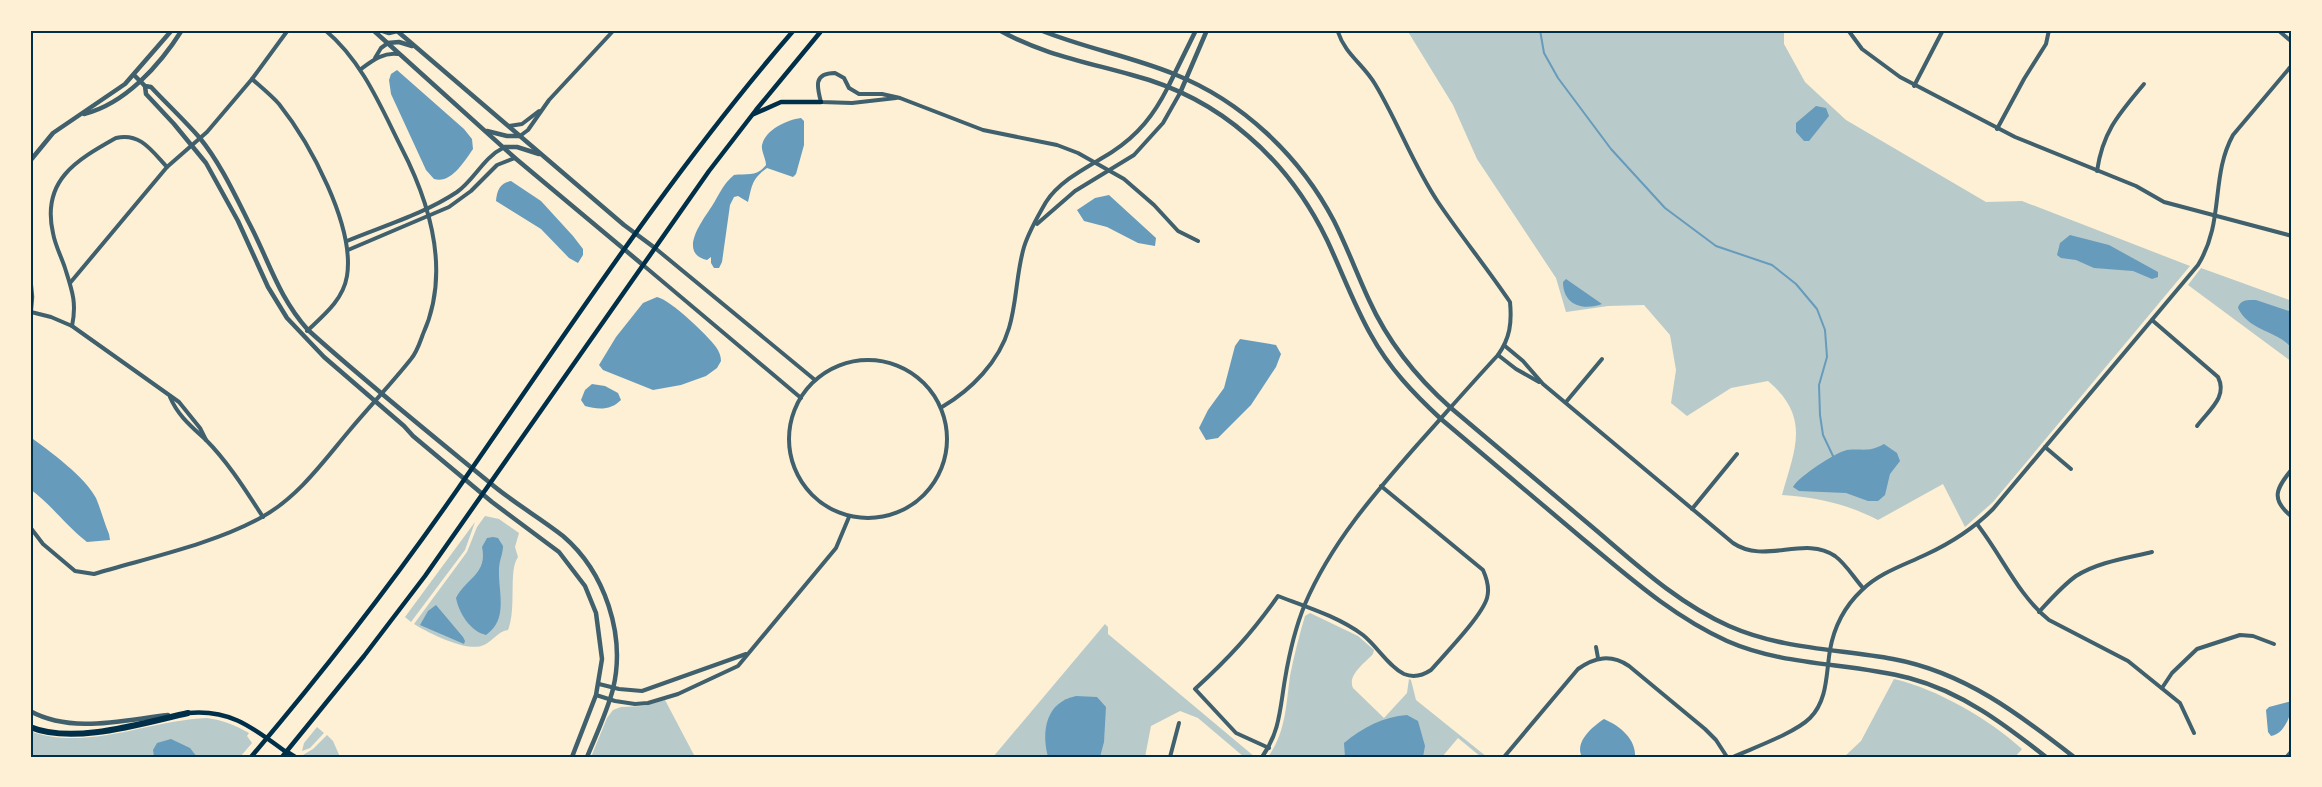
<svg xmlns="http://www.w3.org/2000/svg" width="2322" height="787" viewBox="0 0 2322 787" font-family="'Source Serif 4',serif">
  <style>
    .green { fill: #b9caca }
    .water { fill: #669bbc }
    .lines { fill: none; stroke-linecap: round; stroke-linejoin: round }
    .stream { stroke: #669bbc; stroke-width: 2 }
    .minor { stroke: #3f606c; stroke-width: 4 }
    .tertiary { stroke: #3f606c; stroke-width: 4.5 }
    .secondary { stroke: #003049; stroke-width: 4.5 }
    .motorway { stroke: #003049; stroke-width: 6 }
    .neatline { fill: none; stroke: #003049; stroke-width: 2 }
  </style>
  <rect width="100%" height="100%" fill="#fdf0d5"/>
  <g class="green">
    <path d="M1407,30H1784V44L1805,82L1846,120L1986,202L2022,201L2190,266L1993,502L1965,527L1943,484L1878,520C1847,504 1816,497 1782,495C1795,449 1811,417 1768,381L1731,388L1687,416L1671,403L1676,370L1670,335L1644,305L1608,306L1566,312L1556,278L1477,159L1453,105Z"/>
    <path d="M2201,268L2292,301V362L2188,285Z"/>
    <path d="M485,516L499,519L519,533L515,547L518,557C508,571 517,608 508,630C498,631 493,641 484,645C467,653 429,633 414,624L467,552L477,527Z"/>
    <path d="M475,522L465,550L411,622L405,617Z"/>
    <path d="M1310,613L1358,636L1374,650L1373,654C1365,663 1347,675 1353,688L1384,718L1407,693L1409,679L1411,680L1416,700L1487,757H1481L1458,738L1442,757H1268C1286,732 1286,705 1290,676C1294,656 1299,636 1305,616Z"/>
    <path d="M1105,624L1108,627V634L1255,757H1244L1198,718L1180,711L1151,726L1145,757H993Z"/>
    <path d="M1894,679C1937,689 1989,719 2022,749L2015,757H1844L1861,741Z"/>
    <path d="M665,700L695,757H591L607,718L613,710L621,707L644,706Z"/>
    <path d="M207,718C222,720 235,725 249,733L247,736L252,743L240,757H30V731C85,752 150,720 207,718Z"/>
    <path d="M317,727L324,733L310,748L302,751L304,743Z"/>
    <path d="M327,735L333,741L340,757H306L303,755L313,749Z"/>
  </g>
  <g class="water">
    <path d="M397,70L464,129L472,139L473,149C464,162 451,184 434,179L426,170L391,94L389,80L391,74Z"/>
    <path d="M1816,106L1826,108L1829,116L1809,141H1804L1796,132V123Z"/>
    <path d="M801,118L804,121V145L796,174L793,177L767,168C751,179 752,187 748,202L738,196L734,197L730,205L722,262L719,268H714L711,263V257L707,260C677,253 703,220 712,206C719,195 723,184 734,175C747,173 757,177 766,165C766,159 761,151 762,145C766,129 787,120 801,118Z"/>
    <path d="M511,181L541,201L573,236L583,249V255L578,263L569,258L541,229L496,201C497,190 500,183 511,181Z"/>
    <path d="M1109,195L1156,238L1155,246L1138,243L1107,227L1084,221L1077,210L1095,198Z"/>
    <path d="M2070,235L2109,245L2158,272V277L2152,279L2133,271L2094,268L2076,260L2061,258L2057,255L2060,243Z"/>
    <path d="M1566,279L1602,304C1583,311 1563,305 1563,282Z"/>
    <path d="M657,297C671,300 707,335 716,347C719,351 721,356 721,361L717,368L706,376L681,385L653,390L603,370L599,365L616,337L643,303Z"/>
    <path d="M2256,300L2292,312V348C2276,330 2249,331 2238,308C2240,299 2249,300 2256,300Z"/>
    <path d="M1240,339L1276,345L1281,354L1276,367L1251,405L1218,438L1206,440L1199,428L1208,410L1224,388L1235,346Z"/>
    <path d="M592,384L605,386L618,393L621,400C611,410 599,410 585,406L581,400L585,390Z"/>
    <path d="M30,437C49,450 86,478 96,498C101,510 104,522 109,534L110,540L87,542C66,526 52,505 30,489Z"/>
    <path d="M1884,444L1897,453L1900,461L1890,474L1885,495L1878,501H1868L1846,493L1799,491L1793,487C1798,477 1836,452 1847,450C1863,448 1867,453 1884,444Z"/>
    <path d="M493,537L498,538L503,546C503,554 499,561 499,569C498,592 509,619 486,635C470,631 459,613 456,598C466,578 488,574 482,547L487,538Z"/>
    <path d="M436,605L463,637L465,641L464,644L420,625L428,611Z"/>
    <path d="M1076,696L1097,697L1106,707L1104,742L1100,757H1048C1041,731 1046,702 1076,696Z"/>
    <path d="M2292,701C2292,713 2285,734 2271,736L2268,732L2266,710L2269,707Z"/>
    <path d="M1407,715L1418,721L1425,746L1423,757H1345L1344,743C1363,727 1383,717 1407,715Z"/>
    <path d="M1604,719C1620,726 1636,739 1635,757H1582C1574,742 1592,727 1604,719Z"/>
    <path d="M171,739L190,748L197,757H154L153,750L157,743Z"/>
  </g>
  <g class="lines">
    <path class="stream" d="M1540,30L1544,53L1558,78L1611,149L1665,208L1716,246L1772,265L1796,284L1817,309L1825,330L1827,357L1819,385L1820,415L1823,435L1833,456"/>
    <g class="minor">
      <path d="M1848,30L1862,49L1900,77L2015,137L2136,186L2164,202L2292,236"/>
      <path d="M2278,30L2292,42"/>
      <path d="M375,58L381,48L388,43"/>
      <path d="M361,69C372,61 383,52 398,54"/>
      <path d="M252,79L288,30"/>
      <path d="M1914,86L1943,30"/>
      <path d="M896,98L852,103L821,102C817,87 813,73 835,73L844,78L849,88L859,94H882L900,98L983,130L1057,145L1078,153L1124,179L1154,205L1178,231L1198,241"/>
      <path d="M509,126L522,124L539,111"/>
      <path d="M1997,129L2024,79L2046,44L2049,30"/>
      <path d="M520,136L528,130L549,100L614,30"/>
      <path d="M2097,171C2103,131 2119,114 2144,84"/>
      <path d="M1037,224L1075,191L1134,155L1163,123L1180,93"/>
      <path d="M347,241C383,226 424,214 457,192C474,180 484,157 503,148"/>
      <path d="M655,248L815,380"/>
      <path d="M348,250L449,207L471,191L497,165L515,158"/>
      <path d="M643,265L801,398"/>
      <path d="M70,283L167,167"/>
      <path d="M31,312L51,317L72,326L179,402L200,428L206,440"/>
      <path d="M2152,320L2218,377C2228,397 2209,410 2197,426"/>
      <path d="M72,326C77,303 72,290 65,268C61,256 55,245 53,233C41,180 77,160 116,138C140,132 152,151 167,167L207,132L252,79C261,87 271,95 279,104C310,143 355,226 347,276C343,300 324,315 307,331"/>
      <path d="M1505,346L1523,361L1543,384L1733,543C1765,565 1804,535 1835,556C1846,564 1854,578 1863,588"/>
      <path d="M1498,355L1516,369L1539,382"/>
      <circle cx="868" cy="439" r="79"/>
      <path d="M170,397C178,416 192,427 206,440C228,462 246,491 263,517"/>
      <path d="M1566,402L1602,359"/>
      <path d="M942,407C971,390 999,362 1009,328C1017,302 1016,274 1024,247C1028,234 1039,214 1046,202C1061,179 1090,166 1112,152C1138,135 1154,115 1168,87"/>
      <path d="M2045,447L2071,469"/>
      <path d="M2292,469C2276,489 2270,499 2292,517"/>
      <path d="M1692,509L1737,454"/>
      <path d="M1977,524C2002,556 2018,595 2049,620L2128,661L2180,703L2194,733"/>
      <path d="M30,527L43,544L75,571L94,574C147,558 214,544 262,517C298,497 323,462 349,431C369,407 392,383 411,359C417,352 420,342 423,334C451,272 431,205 401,147C380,105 362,61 325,30"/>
      <path d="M2039,612C2051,599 2062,586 2076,576C2098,562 2127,558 2152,552"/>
      <path d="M1596,647L1598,658"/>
      <path d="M599,684L619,689L642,691L746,654"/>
      <path d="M2162,688L2172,673L2197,649L2240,635L2253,636L2274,644"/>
      <path d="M596,695L615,701L635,704L648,703L678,694L738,666L836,548L849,517"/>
      <path d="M1269,748L1236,733L1195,689C1229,658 1251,634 1278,596C1307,607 1339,617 1363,635C1377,646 1388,666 1404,674C1414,678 1422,676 1431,670C1444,655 1482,616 1487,598C1490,588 1487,579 1483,570L1381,486"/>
      <path d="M1170,757L1179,723"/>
      <path d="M1262,757C1280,732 1280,708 1285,679C1289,655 1296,626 1305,604C1331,543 1375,493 1418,444C1445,414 1471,384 1498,355C1510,338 1512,323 1510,302C1487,268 1461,236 1438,202C1413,165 1398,122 1375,84C1364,65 1345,54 1338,32"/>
      <path d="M1504,757L1578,669C1595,657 1611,654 1629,666L1705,729L1716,740L1727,757"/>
      <path d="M1733,757C1753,748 1795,733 1810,718C1828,700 1826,673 1830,650C1834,627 1845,606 1862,590C1879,573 1904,565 1925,555C1951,543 1973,529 1993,509L2198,265C2225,221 2210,177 2233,135L2292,65"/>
    </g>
    <g class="tertiary">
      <path d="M373,30L515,158L643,265"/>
      <path d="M380,30L389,33L397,31"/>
      <path d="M396,30L624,225L655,248"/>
      <path d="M999,30C1041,54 1086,62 1132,75C1174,86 1215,107 1248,136C1282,165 1308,201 1327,240C1342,272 1354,305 1371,335C1389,368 1414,394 1441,419C1488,459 1536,499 1583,539C1629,577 1672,616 1727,641C1786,667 1849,662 1909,678C1962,692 2004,724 2046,757"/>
      <path d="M1040,30C1084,48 1130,56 1174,74C1242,101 1300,156 1334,221C1347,247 1357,274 1369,300C1388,342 1416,377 1451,408C1499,449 1548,490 1597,531C1638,566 1678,603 1729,626C1781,649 1837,649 1893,659C1964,672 2019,714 2074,757"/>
      <path d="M388,43L399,42L412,46"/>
      <path d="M134,75L145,86L151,87C167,104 184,120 199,137C219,161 234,193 248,221C269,260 277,295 308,330C367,383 428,432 489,482C512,502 539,517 563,536C605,572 626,635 613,689C607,712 596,735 587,757"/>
      <path d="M145,86L146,94L174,124L206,163L238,221L268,287L287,318L324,357L404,426L413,436L492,502L559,552L585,586L596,613L602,659L596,695L572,757"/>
      <path d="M1168,87L1196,30"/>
      <path d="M1180,93L1207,30"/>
      <path d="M84,114C125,104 160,65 182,30"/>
      <path d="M487,131L507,136H519"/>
      <path d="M504,147H517L539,154"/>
      <path d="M30,161L53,133L125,84L172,30"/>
      <path d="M30,277L32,297L30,319"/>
      <path d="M30,711C72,734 123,720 168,715"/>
      <path d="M2287,757L2292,751"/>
    </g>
    <g class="secondary">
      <path d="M754,114L781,102H821"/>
      <path d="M188,713C231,709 253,728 286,752"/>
      <path d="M251,757C324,671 393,582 457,490C565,335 671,172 794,30"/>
      <path d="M282,757L364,656L425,576L709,171L756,110L822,30"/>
    </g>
    <g class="motorway">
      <path d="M30,727C74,745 143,723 188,713"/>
      <path d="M286,752L294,757"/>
    </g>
  </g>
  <rect width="2322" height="787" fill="none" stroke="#fdf0d5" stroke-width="63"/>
  <rect x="32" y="32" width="2258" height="724" class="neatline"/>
</svg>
